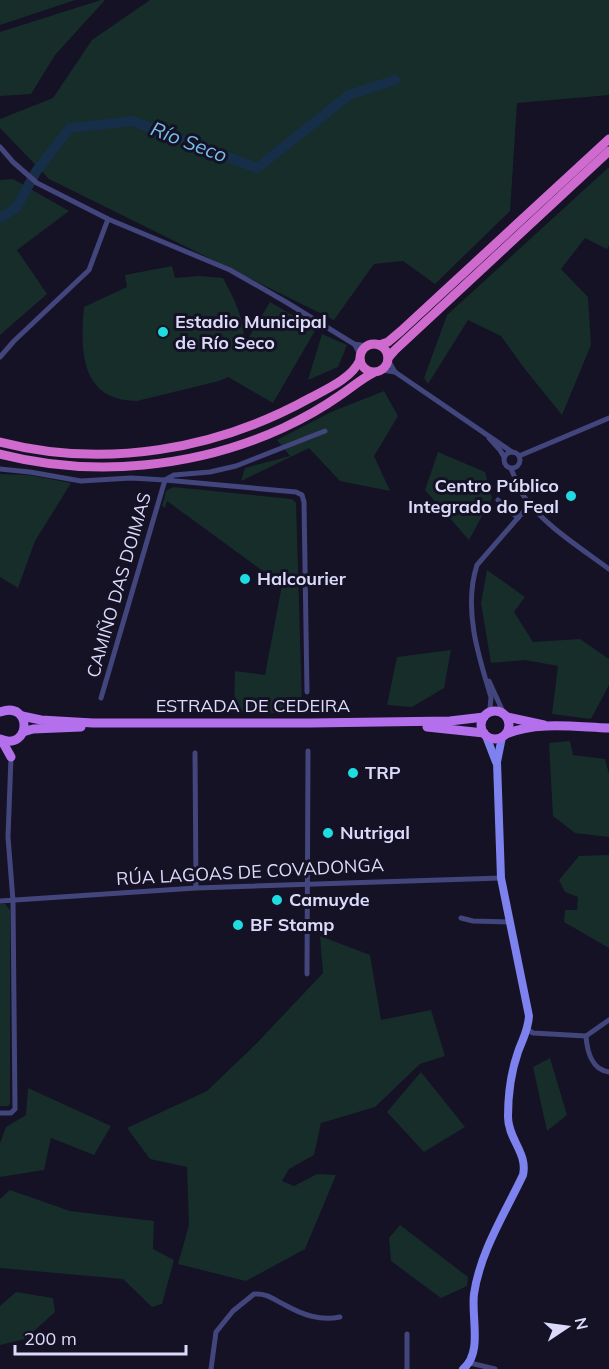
<svg xmlns="http://www.w3.org/2000/svg" width="609" height="1369" viewBox="0 0 609 1369" font-family="Mulish,sans-serif">
  <style>
    .green { fill: #162d2a }
    .lines { fill: none; stroke-linecap: round; stroke-linejoin: round }
    .river { stroke: #172e48; stroke-width: 10 }
    .minor { stroke: #43457d; stroke-width: 5 }
    .secondary { stroke: #7d82ee; stroke-width: 8 }
    .primary { stroke: #b46fec; stroke-width: 9 }
    .trunk { stroke: #cf6ace; stroke-width: 9 }
    .poi-dot { fill: #1edce1; stroke: #141224; stroke-width: 2 }
    .labels { text-anchor: middle; stroke-width: 6; stroke-linejoin: round; paint-order: stroke }
    .poi-label { font-size: 18px; font-weight: bold; fill: #dbdafa; stroke: #141224; text-anchor: start }
    .street-label { font-size: 18px; fill: #dbdafa; stroke: #141224 }
    .water-label { font-size: 20px; font-style: italic; fill: #75beed; stroke: #141224 }
  </style>
  <rect width="100%" height="100%" fill="#141224"/>
  <g class="green">
    <path d="M0,0H75L0,25Z"/>
    <path d="M101,0H105L55,55L31,94L0,96V32Z"/>
    <path d="M150,0H609V95L517,103L510,211L435,284L403,261L374,264L334,320L49,179L0,128V119L53,98L92,40Z"/>
    <path d="M609,167V246L607,249L585,238L561,269L588,297L591,345L562,415L524,368L501,336L468,320L428,384L424,378L447,315Z"/>
    <path d="M13,179L69,211L17,250L47,294L0,335V180Z"/>
    <path d="M172,266L175,278L200,276L223,278C235,301 245,319 244,345L270,302L316,329L273,403L228,377L219,381L137,401C80,401 80,350 84,307L127,287L125,275Z"/>
    <path d="M322,334L347,345L338,367L308,380Z"/>
    <path d="M384,391L398,416L374,456L390,491L340,481L309,448L241,481L245,468L290,456L277,440L331,412Z"/>
    <path d="M438,452L485,472L492,498L469,540L425,490Z"/>
    <path d="M0,474L29,475L71,483L35,541L18,588L0,577Z"/>
    <path d="M173,487L292,499L296,503L302,705L294,713H234L235,671L265,675L282,585L167,501L165,508L162,506L166,491Z"/>
    <path d="M487,570L525,597L514,612L533,642L580,639L609,659V685L591,719L552,714L558,666L525,660L491,663L481,603Z"/>
    <path d="M451,650L444,688L412,707L387,705L397,657Z"/>
    <path d="M570,741L573,755L605,759L609,774V837L575,833L553,816L549,743Z"/>
    <path d="M609,855V948L564,922L565,910H577L578,897L565,892L559,880L579,856Z"/>
    <path d="M0,904H5L10,910V1104L8,1106H0Z"/>
    <path d="M320,936L370,955L381,1020L431,1010L445,1056L420,1064L375,1107L321,1123L314,1155L289,1169L282,1181L294,1186L317,1174L336,1175L305,1249L246,1281L178,1264L189,1225L187,1167L150,1159L127,1128L207,1091L256,1044L323,973Z"/>
    <path d="M550,1058L567,1115L547,1131L533,1067Z"/>
    <path d="M421,1072L465,1127L424,1152L387,1112Z"/>
    <path d="M28,1088L111,1126L94,1155L51,1138L44,1170L0,1177V1143L6,1127L26,1115Z"/>
    <path d="M10,1190L70,1211L154,1221L153,1249L174,1260L162,1304L152,1307L123,1279L0,1268V1199Z"/>
    <path d="M400,1225L468,1277L467,1286L441,1298L391,1261L389,1238Z"/>
    <path d="M16,1292L53,1298L55,1312L25,1339L0,1345V1306Z"/>
  </g>
  <g class="lines">
    <path class="river" d="M0,218L16,208L37,170L70,128L132,121L257,168L349,95L395,80"/>
    <g class="minor">
      <path d="M0,147L13,162L37,183L108,219L230,270L286,302L354,344L367,346"/>
      <path d="M355,345L360,355"/>
      <path d="M0,357L14,341L89,270L108,219"/>
      <path d="M388,360L395,372L512,452"/>
      <path d="M382,370L395,372"/>
      <path d="M489,438L500,450L504,457"/>
      <circle cx="512" cy="460" r="8"/>
      <path d="M519,456L609,418"/>
      <path d="M0,469L30,472L81,481L131,478L165,480L174,475L210,472L236,466L325,431"/>
      <path d="M511,469C515,477 518,487 523,495C542,524 581,548 609,569"/>
      <path d="M498,500L518,518"/>
      <path d="M489,681L504,714"/>
      <path d="M101,698L165,480L296,492L302,495L304,502L307,692"/>
      <path d="M487,714L490,708L491,697C478,655 463,608 477,565L530,504"/>
      <path d="M195,753L196,888"/>
      <path d="M0,901L196,888L501,878"/>
      <path d="M461,918L473,921L509,922"/>
      <path d="M307,974L308,751"/>
      <path d="M528,1030L533,1033L586,1036L609,1020"/>
      <path d="M586,1036C587,1051 592,1070 609,1072"/>
      <path d="M0,1113H11L15,1109L13,901L8,837L11,757"/>
      <path d="M407,1334V1369"/>
      <path d="M470,1363L495,1369"/>
      <path d="M211,1369L216,1332L233,1311L254,1294C267,1293 273,1299 285,1305C303,1315 320,1321 340,1317"/>
    </g>
    <g class="secondary">
      <path d="M486,736L496,762"/>
      <path d="M463,1369C483,1353 471,1317 474,1294C480,1252 505,1213 523,1175C528,1153 508,1139 508,1117C508,1096 511,1072 518,1052C523,1038 528,1031 529,1016L501,878L497,762L502,737"/>
    </g>
    <g class="primary">
      <circle cx="495" cy="725" r="14"/>
      <path d="M0,712C33,700 31,752 0,739"/>
      <path d="M22,716L41,720L93,723H311L450,721L484,717"/>
      <path d="M507,717L544,725"/>
      <path d="M427,727L484,733"/>
      <path d="M23,732L33,729L81,727"/>
      <path d="M506,734C537,721 576,727 609,728"/>
      <path d="M2,741L11,757"/>
    </g>
    <g class="trunk">
      <circle cx="374" cy="358" r="14"/>
      <path d="M379,345L388,342L401,331L609,139"/>
      <path d="M388,358L395,350L609,151"/>
      <path d="M0,442C105,469 216,450 310,398C327,389 352,378 360,360"/>
      <path d="M0,454C93,478 196,468 283,428C302,419 322,408 339,396C350,389 361,379 373,373"/>
    </g>
  </g>
  <g class="poi-dot">
    <circle cx="163" cy="332" r="6"/>
    <circle cx="571" cy="496" r="6"/>
    <circle cx="245" cy="579" r="6"/>
    <circle cx="353" cy="773" r="6"/>
    <circle cx="328" cy="833" r="6"/>
    <circle cx="277" cy="900" r="6"/>
    <circle cx="238" cy="925" r="6"/>
  </g>
  <g class="labels">
    <g class="poi-label">
      <text x="175" y="328">Estadio Municipal<tspan x="175" dy="21">de Río Seco</tspan></text>
      <text x="559" y="492" text-anchor="end">Centro Público<tspan x="559" dy="21">Integrado do Feal</tspan></text>
      <text x="257" y="585">Halcourier</text>
      <text x="365" y="779">TRP</text>
      <text x="340" y="839">Nutrigal</text>
      <text x="289" y="906">Camuyde</text>
      <text x="250" y="931">BF Stamp</text>
    </g>
    <g class="street-label">
      <text transform="translate(119 585) rotate(-74)" y="6">CAMIÑO DAS DOIMAS</text>
      <text x="253" y="712">ESTRADA DE CEDEIRA</text>
      <text transform="translate(250 872) rotate(-3)" y="6">RÚA LAGOAS DE COVADONGA</text>
    </g>
    <g class="water-label">
      <text transform="translate(189 142) rotate(21)" y="7">Río Seco</text>
    </g>
  </g>
  <g transform="translate(567 1327) rotate(77)" stroke="#141224" stroke-width="4.5" paint-order="stroke">
  <path d="M0-4.5L10 22L0 15L-10 22Z" fill="#dbdafa"/>
  <text y="-9" font-size="16" font-weight="bold" text-anchor="middle" fill="#dbdafa">N</text>
  </g>
  <path d="M15 1345v9h171v-9" fill="none" stroke="#dbdafa" stroke-width="3"/>
  <text x="24" y="1345" font-size="18" fill="#dbdafa" stroke="#141224" stroke-width="4.5" paint-order="stroke">200 m</text>
</svg>
